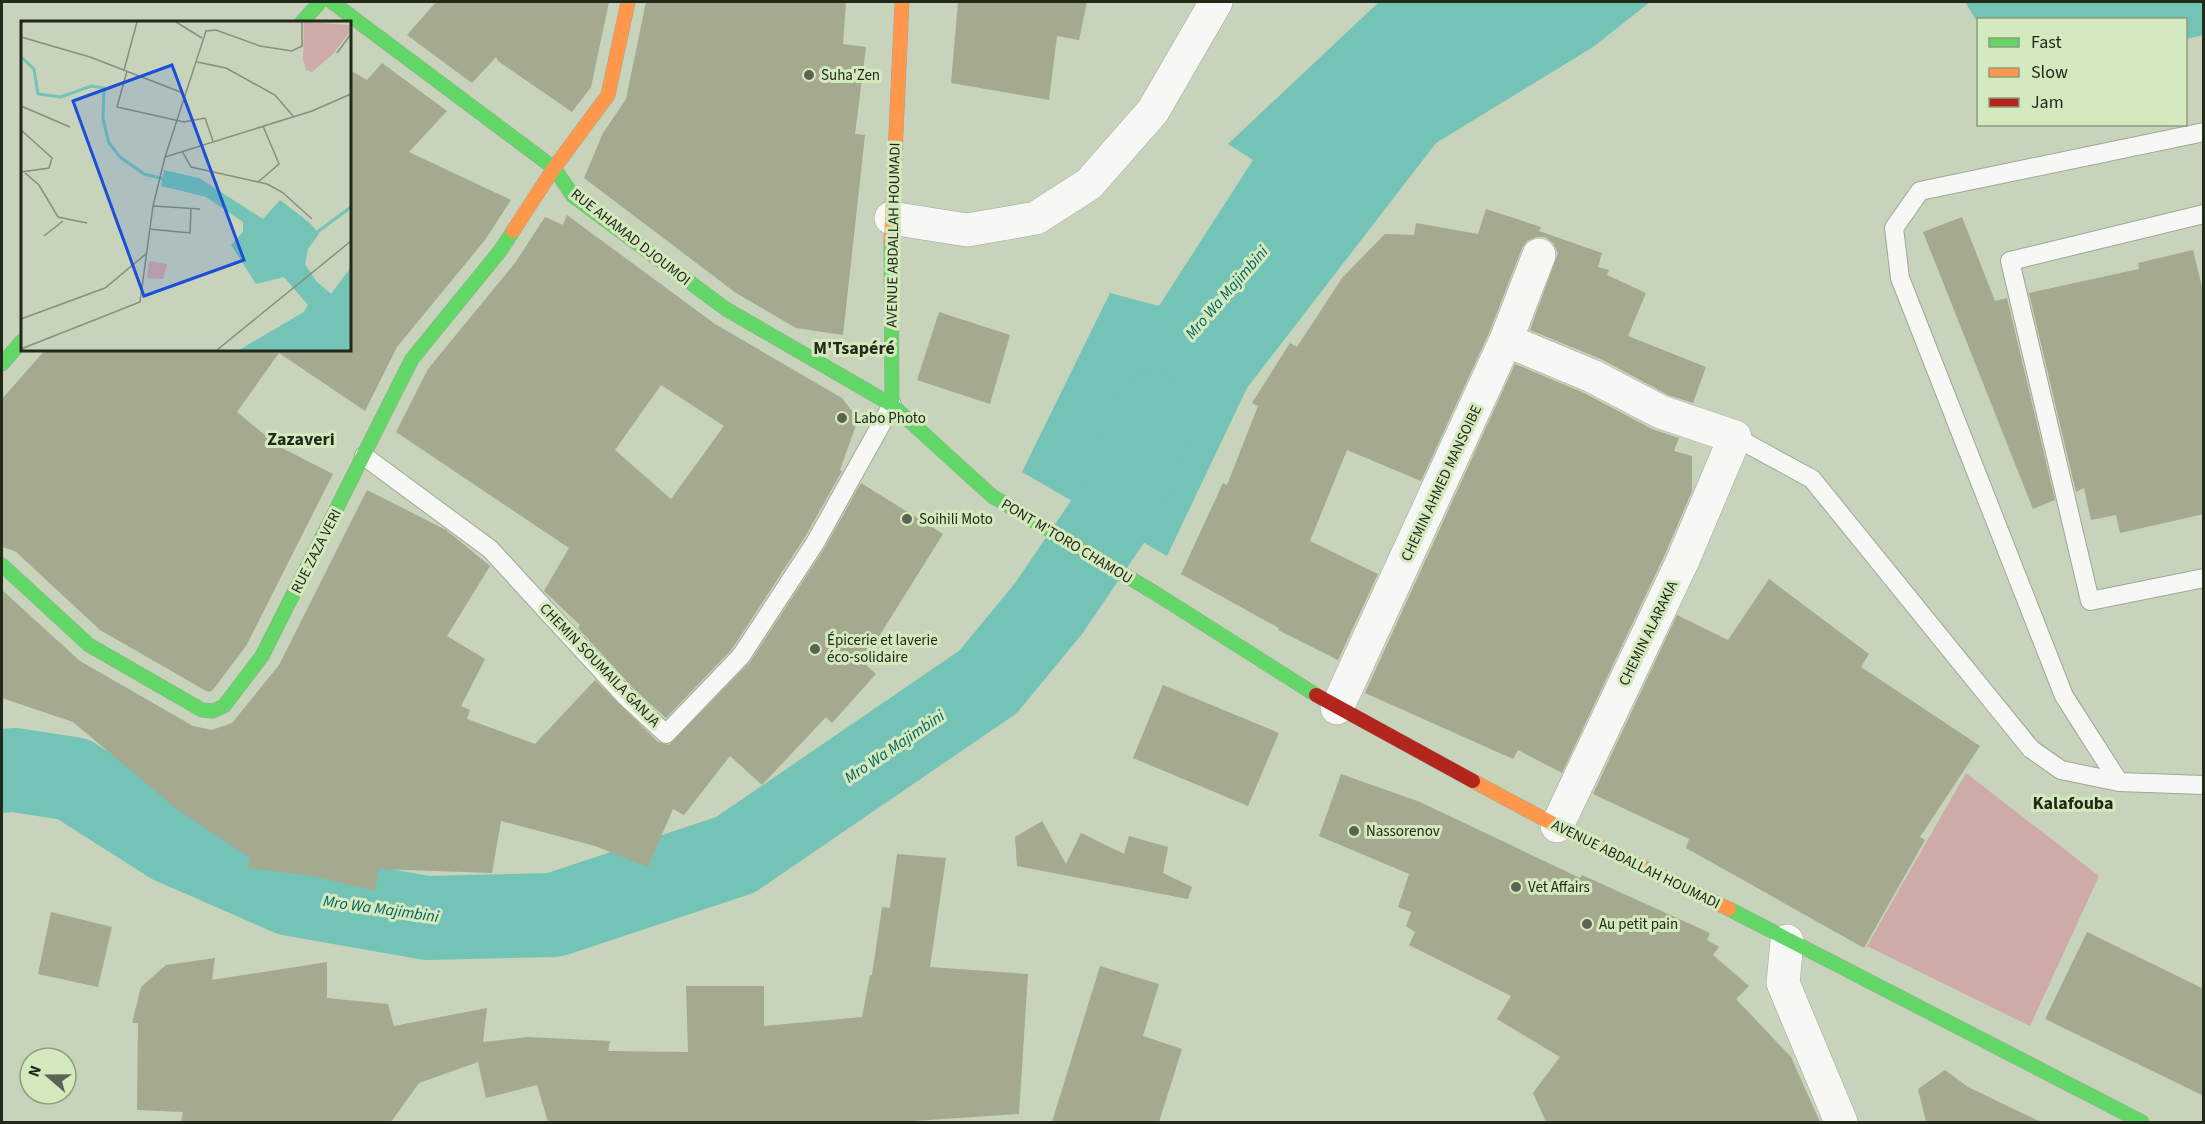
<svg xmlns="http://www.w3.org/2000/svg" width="2205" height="1124" viewBox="0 0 2205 1124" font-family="'Source Sans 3',sans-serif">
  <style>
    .green { fill: #ceaba7 }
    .water { fill: #74c3b7 }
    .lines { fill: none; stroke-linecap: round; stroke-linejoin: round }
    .river { stroke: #74c3b7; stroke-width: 84 }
    .building { fill: #a4a990; fill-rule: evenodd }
    .lane-casing { stroke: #9ea895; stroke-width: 20 }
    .street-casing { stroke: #9ea895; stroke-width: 34 }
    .fast-casing { stroke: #9ea895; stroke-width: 15 }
    .slow-casing { stroke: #9ea895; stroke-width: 15 }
    .jam-casing { stroke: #9ea895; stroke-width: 15 }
    .lane { stroke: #f7f8f5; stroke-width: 18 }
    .street { stroke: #f7f8f5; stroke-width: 33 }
    .fast { stroke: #63d668; stroke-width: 14 }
    .slow { stroke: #ff974d; stroke-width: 14 }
    .jam { stroke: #b3261e; stroke-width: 14 }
    .poi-dot { fill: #5b6452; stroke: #d4eabe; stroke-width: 2 }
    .labels { text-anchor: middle; stroke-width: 6; stroke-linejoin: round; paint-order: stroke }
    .poi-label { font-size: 15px; fill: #212919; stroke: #d4eabe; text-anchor: start }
    .street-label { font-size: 15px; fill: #212919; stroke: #d4eabe }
    .water-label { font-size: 16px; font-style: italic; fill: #01635e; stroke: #d4eabe }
    .quarter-label { font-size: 18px; font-weight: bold; fill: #212919; stroke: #d4eabe }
    .inset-river { fill: none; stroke: #74c3b7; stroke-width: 3 }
    .inset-road { fill: none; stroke: #858f7a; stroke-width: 1.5 }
    .view { fill: #1d4ed8; fill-opacity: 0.15; stroke: #1d4ed8; stroke-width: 3 }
    .inset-edge { fill: none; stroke: #212919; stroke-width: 3 }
  </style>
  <rect width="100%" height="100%" fill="#c7d3bb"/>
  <path class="green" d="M1966,773L2099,876L2030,1026L1867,946Z"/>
  <g class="water">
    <path d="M1379,2H1650L1593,47L1436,143L1247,388L1167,556L1022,472L1110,293L1159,306L1253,160L1228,144Z"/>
    <path d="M1965,2H2203V35L2186,39V20H1978V23Z"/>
  </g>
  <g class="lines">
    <path class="river" d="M2,771L14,770L73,779L172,842L291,894L427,918L554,915L735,855L988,682L1049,608L1123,499L1153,415"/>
  </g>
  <g class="building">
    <path d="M436,2H609L591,87L572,112L498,61L496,57L472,83L407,35Z"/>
    <path d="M646,2H846L843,44L866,47L855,134L865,135L843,335L796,328L736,293L584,178L603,133L626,99Z"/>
    <path d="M958,2H1087L1079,40L1057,36L1049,100L951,83Z"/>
    <path d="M382,63L447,111L409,152L511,200L485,240L397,347L365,411L279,353L237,412L278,446L333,474L246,646L212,691L208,692L100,630L15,551L2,547V399L45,350H350V70L367,80Z"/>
    <path d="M1486,209L1541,227L1539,231L1602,253L1598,267L1609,270L1607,275L1646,293L1628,336L1706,367L1693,403L1668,395L1601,359L1530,330L1558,253L1553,243L1545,237H1536L1527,241L1522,248L1489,333L1421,481L1347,450L1310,541L1378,574L1338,660L1278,630L1279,628L1181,574L1223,483L1227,485L1258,406L1252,403L1290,343L1297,347L1342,278L1385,234L1414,235L1416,223L1478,234Z"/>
    <path d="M567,215L715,324L842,398L856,416V425L840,470L842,471L805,537L732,649L666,718L633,688L578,628L580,625L544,591L569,548L396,432L428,369L515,263L545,217L563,225ZM661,385L724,426L671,499L615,450Z"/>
    <path d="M1962,217L1995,301L2007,298L2055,500L2033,509L1923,232Z"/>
    <path d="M2193,250L2204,295V514L2120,533L2116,515L2091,520L2084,488L2076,492L2029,293L2139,269L2138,263Z"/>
    <path d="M939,312L1010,335L990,404L917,380Z"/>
    <path d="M1515,364L1584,393L1652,429L1679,438L1674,451L1692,456V491L1666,552L1562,773L1518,750L1513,759L1365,693Z"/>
    <path d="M861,483L943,534L863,662L876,674L832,723L826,717L762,785L730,756L684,815L673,809L648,867L595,846L501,821L492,873L379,869L375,891L313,876L248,868L250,858L178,810L73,722L2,698V590L80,661L193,726L212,730L232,723L279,665L367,490L446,530L490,566L447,636L485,659L461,706L470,710L467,719L535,744L595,680L658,742L669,745L750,662L824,549Z"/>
    <path d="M1769,579L1869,654L1861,667L1980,746L1920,837L1925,840L1864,948L1686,848L1689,839L1593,794L1677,615L1728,640Z"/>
    <path d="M1163,685L1279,733L1248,806L1133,758Z"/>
    <path d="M1341,774L1420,802L1580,878L1582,875L1710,933L1707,940L1719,947L1713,955L1749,986L1736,999L1791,1057L1820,1122H1546L1533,1093L1560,1057L1497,1019L1511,996L1409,945L1415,932L1406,926L1411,912L1398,907L1409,874L1319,836Z"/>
    <path d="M1042,821L1066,864L1081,833L1124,854L1129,836L1168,847L1163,873L1192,887L1188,899L1017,866L1015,837Z"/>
    <path d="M897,854L946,858L930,967L1028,974L1019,1114L899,1122H548L537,1085L486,1098L478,1062L419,1083L391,1122H181L183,1112L137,1110L138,1023H132L141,987L166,965L215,958L212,980L327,962V998L388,1004L394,1026L487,1008L483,1042L527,1037L610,1041L608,1051L688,1052L686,986H764V1026L862,1017L870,975H872L882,907L890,908Z"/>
    <path d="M51,912L112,927L98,987L38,974Z"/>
    <path d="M2087,932L2204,989V1096L2045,1019Z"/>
    <path d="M1100,966L1159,984L1143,1036L1182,1049L1159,1122H1052Z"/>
    <path d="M1945,1070L1968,1087L2041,1122H1926L1918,1089Z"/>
  </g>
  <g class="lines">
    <defs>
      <g id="lane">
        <path d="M2204,214L2010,261L2090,601L2204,578"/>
        <path d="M1735,437L1812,479L2031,749L2061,770L2119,782L2204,785"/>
        <path d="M364,456L490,549L625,696L666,734L741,656L815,543L892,405"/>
        <path d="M2119,782L2064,696L1900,278L1894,228L1920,191L2204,132"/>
      </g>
      <g id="street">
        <path d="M891,218L967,230L1036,218L1089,184L1153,111L1216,2"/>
        <path d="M1506,340L1592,376L1661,412L1735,437L1683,560L1557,826"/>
        <path d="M1337,708L1506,340L1539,255"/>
        <path d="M1787,941L1783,983L1841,1122"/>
      </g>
      <g id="fast">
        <path d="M332,2L554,168L573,196L726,309L892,405"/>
        <path d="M302,22L320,2"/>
        <path d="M891,242L892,405L992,496L1155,593L1316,695"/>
        <path d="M2,364L22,341"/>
        <path d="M2,565L89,645L202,710L213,711L224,706L262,656L412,359L500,251L513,231"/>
        <path d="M1729,909L2142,1122"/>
      </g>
      <g id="slow">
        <path d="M513,231L554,168L608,95L628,2"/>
        <path d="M891,242L902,2"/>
        <path d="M1473,781L1557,826L1729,909"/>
      </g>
      <path id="jam" d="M1316,695L1473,781"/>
    </defs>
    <use href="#lane" class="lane-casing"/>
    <use href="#street" class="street-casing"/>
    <use href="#fast" class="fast-casing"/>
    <use href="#slow" class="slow-casing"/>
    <use href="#jam" class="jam-casing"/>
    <use href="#lane" class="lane"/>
    <use href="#street" class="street"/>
    <use href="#fast" class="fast"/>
    <use href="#slow" class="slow"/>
    <use href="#jam" class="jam"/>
  </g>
  <g class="poi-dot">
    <circle cx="809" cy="75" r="6"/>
    <circle cx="842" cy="418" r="6"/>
    <circle cx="907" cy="519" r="6"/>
    <circle cx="815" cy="649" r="6"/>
    <circle cx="1354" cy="831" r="6"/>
    <circle cx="1516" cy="887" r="6"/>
    <circle cx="1587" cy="924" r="6"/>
  </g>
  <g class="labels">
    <g class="poi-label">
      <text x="821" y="80">Suha'Zen</text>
      <text x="854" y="423">Labo Photo</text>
      <text x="919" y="524">Soihili Moto</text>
      <text x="827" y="645">Épicerie et laverie<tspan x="827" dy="17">éco-solidaire</tspan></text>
      <text x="1366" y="836">Nassorenov</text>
      <text x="1528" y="892">Vet Affairs</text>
      <text x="1599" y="929">Au petit pain</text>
    </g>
    <g class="street-label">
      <text transform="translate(893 235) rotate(-89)" y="5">AVENUE ABDALLAH HOUMADI</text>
      <text transform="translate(631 237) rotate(38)" y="5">RUE AHAMAD DJOUMOI</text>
      <text transform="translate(1441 483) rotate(-65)" y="5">CHEMIN AHMED MANSOIBE</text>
      <text transform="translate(1067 541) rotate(31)" y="5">PONT M'TORO CHAMOU</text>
      <text transform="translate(316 551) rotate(-63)" y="5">RUE ZAZA VERI</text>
      <text transform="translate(1648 633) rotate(-64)" y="5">CHEMIN ALARAKIA</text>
      <text transform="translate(600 665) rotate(46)" y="5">CHEMIN SOUMAILA GANJA</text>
      <text transform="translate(1636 864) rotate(26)" y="5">AVENUE ABDALLAH HOUMADI</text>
    </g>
    <g class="water-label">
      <text transform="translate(1226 292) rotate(-49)" y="6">Mro Wa Majimbini</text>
      <text transform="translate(894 746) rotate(-34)" y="6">Mro Wa Majimbini</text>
      <text transform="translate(381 908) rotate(8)" y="6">Mro Wa Majimbini</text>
    </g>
    <g class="quarter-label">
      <text x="854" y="354">M'Tsapéré</text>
      <text x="301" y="445">Zazaveri</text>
      <text x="2073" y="809">Kalafouba</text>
    </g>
  </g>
  <g transform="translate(21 21)">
    <rect width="330" height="330" fill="#c7d3bb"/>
    <path d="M283,1L330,4L329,11L312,33L291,51L285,49L282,39ZM128,240L146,243L142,258L126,257Z" fill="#ceaba7"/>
    <path d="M143,149L178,157L242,198L259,179L289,202L298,213L287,228L284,243L295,260L310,273L330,246V329H218L283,291L287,284L263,256L235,263L210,224L222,211V201L185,176L140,165Z" fill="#74c3b7"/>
    <path class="inset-river" d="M0,36L13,48L17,73L40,76L70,65L83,67L82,98L88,122L99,136L123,153L147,159M295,212L330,186"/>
    <path class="inset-road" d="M155,1L181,17M0,16L69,36L162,72M316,32L330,13M176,41L205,47L254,74L272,95M103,49L116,1M106,50L96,86L163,101L184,97L192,120M0,85L49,106M0,109L31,137L28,147L0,151M161,130L170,146L246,163L261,171L291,198M144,136L185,10L195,9L239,25L271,30L281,25V1M4,152L18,164L37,196L66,202M237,161L258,143L242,105M132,185L179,188M128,208L169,212L170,188M23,215L42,200M0,298L84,267L126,232M0,328L119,281L132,185L144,136L291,90L330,73M196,329L330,220"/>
    <path class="view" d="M151,44L223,239L123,275L52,80Z"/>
    <rect width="330" height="330" class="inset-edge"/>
  </g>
  <rect width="2205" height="1124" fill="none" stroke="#212919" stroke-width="6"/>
  <rect x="1977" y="18" width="210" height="108" fill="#d4eabe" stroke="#8c9d7c" stroke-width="1.5"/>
  <rect x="1989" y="38" width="30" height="9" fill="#63d668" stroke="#8c9d7c" stroke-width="1.5"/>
  <text x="2031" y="48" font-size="18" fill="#212919">Fast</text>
  <rect x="1989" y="68" width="30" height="9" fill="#ff974d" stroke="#8c9d7c" stroke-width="1.5"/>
  <text x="2031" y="78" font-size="18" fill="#212919">Slow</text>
  <rect x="1989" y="98" width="30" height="9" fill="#b3261e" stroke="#8c9d7c" stroke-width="1.5"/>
  <text x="2031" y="108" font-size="18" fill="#212919">Jam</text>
  <g transform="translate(48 1076) rotate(290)"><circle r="28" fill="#d4eabe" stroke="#8c9d7c" stroke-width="1.5"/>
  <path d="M0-4.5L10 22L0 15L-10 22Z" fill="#5b6452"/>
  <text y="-9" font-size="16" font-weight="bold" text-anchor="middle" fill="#212919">N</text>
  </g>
</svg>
